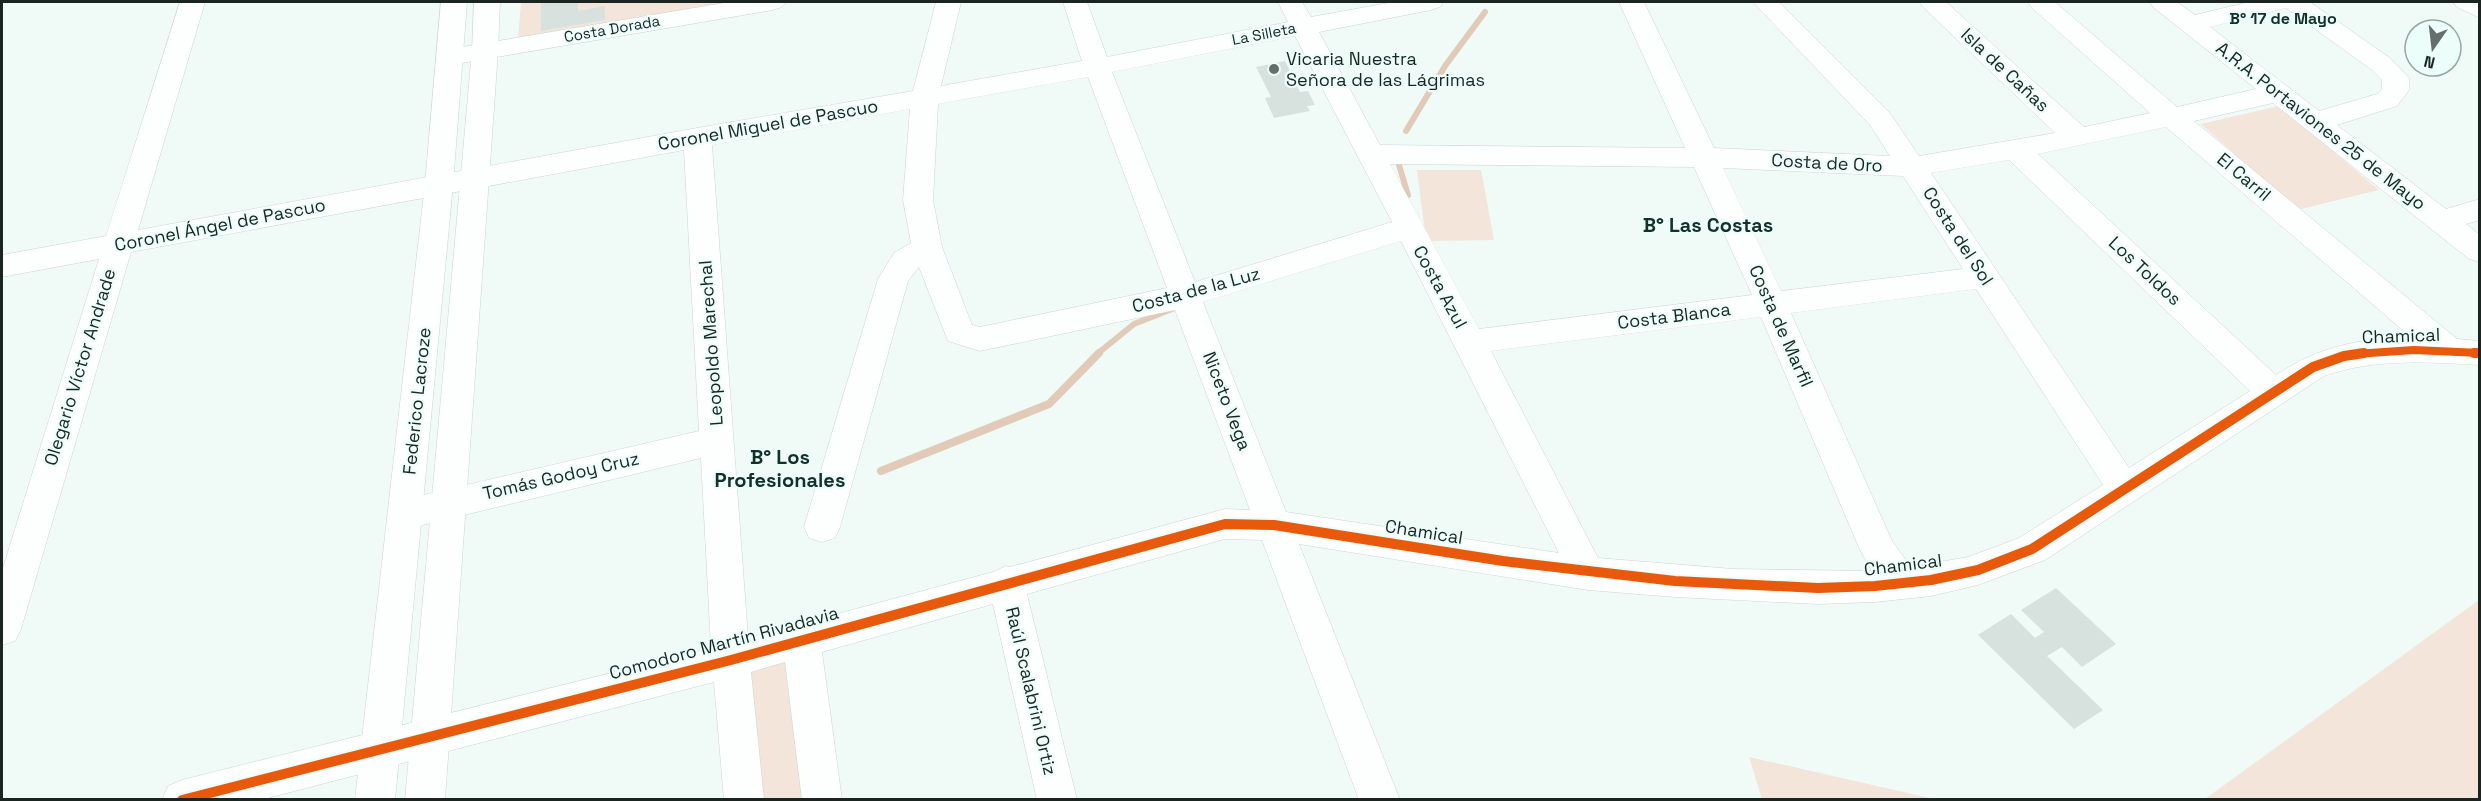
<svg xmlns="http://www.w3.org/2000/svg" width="2481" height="801" viewBox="0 0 2481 801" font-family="'Space Grotesk',sans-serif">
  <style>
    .green { fill: #f3e5d9 }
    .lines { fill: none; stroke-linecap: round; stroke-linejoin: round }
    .stream-far1 { stroke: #e2cab9; stroke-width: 6 }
    .stream { stroke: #e2cab9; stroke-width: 8 }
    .building { fill: #d7e1de }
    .minor-casing { stroke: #ccd6d3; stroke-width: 1 }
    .major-casing { stroke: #ccd6d3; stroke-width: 1 }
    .minor { fill: #fdfefe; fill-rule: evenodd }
    .major { fill: #fdfefe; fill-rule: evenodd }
    .cycleway-far1-casing { stroke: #ecfef9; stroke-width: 10 }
    .cycleway-casing { stroke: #ecfef9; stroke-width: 14 }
    .cycleway-far1 { stroke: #e8590c; stroke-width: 8 }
    .cycleway { stroke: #e8590c; stroke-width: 10 }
    .poi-dot { fill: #65706d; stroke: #ecfef9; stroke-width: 2 }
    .labels { text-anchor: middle; stroke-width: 4.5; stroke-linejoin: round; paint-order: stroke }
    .far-street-label { font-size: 15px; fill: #1a2522; stroke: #ecfef9 }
    .far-neighbourhood-label { font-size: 16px; font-weight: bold; fill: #152f29; stroke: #ecfef9 }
    .poi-label { font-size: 18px; fill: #1a2522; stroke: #ecfef9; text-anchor: start }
    .street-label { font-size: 18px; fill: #1a2522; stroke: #ecfef9 }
    .neighbourhood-label { font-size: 20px; font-weight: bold; fill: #152f29; stroke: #ecfef9 }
  </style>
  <rect width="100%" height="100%" fill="#f0faf7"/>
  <g class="green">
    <path d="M521,2H741L518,39Z"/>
    <path d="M2279,106L2379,190L2297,210L2201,124Z"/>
    <path d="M1417,170H1481L1494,240L1426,241Z"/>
    <path d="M2479,600V799H2205Z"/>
    <path d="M797,645L809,799H748L735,661Z"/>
    <path d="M1749,757L1934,799H1762Z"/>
  </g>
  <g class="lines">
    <g class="stream-far1">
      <path d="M1406,131L1445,66L1485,12"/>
      <path d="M1399,165L1408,195"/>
      <path d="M1097,354L1134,324L1172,309"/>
    </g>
    <path class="stream" d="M881,471L1049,404L1099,353"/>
  </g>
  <g class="building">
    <path d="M541,2H578V11L605,6V20L541,31Z"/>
    <path d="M1285,61L1300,92L1308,91L1315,105L1307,106L1310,111L1274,118L1265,98L1271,97L1256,67Z"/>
    <path d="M2056,588L2116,644L2082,667L2062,647L2047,656L2103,710L2074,729L1978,635L2011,614L2035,638L2044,632L2021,610Z"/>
  </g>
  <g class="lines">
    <defs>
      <g id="minor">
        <path d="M180,2H205L138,230L697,128L913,91L936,2H961L941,86L1082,61L1063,2H1087L1107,57L1288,22L1278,2H1302L1311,17L1394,2H1443L1440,7L1431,10L1319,32L1380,145L1685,148L1619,2H1644L1714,148L1890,156L1870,125L1753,2H1779L1890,113L1919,156L2055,133L1923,7L1920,2H1946L2084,127L2150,113L2031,7L2028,2H2055L2177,107L2256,89L2153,7L2150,2H2177L2195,15L2249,2H2310L2390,58L2409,78V90L2397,106L2337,125L2446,209L2480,199V220L2466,224L2480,235V262L2469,259L2273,103L2194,121L2457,339L2480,341V365C2427,362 2375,358 2324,376L2045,560L1978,585L1931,596L1875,602L1818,604L1675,597L1588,590L1299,544L1400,800H1359L1262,540L1225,539L1027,594L1077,800H1037L993,604L822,652L842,800H802L785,662L751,672L764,800H724L714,682L260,800H162L168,786L182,780L711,648L701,458L406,529L394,524L388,514L394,504L406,499L699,431L684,150L131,252L21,629L15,641L2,645V571L99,259L2,277V255L106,236ZM2286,8L2372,70L2382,80V89L2377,94L2319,111L2210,27ZM1295,36L1392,222L1195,282L1112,72ZM1088,77L1167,288L980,327L972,325L942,247L933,200L938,104ZM910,109L903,200L911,243L894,253L878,279L804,527L809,538L822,542L835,538L840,527L908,281L919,267L948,341L980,351L1175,310L1250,510L1225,509L1010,567L1006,566L993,572L748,638L712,145ZM2166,127L2412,338C2360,338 2320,346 2276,375L2038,154ZM2009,160L2250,391L2129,468L1931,173ZM1390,164L1694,167L1752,295L1479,329ZM1723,168L1903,176L1963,269L1781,291ZM1401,241L1559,553L1286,512L1203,302ZM1976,289L2103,485L2019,538L1968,557L1911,567L1892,541L1791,313ZM1761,317L1860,550L1872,571L1733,569L1598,558L1491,351Z"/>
        <path d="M730,2H786L782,7L773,10L450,65L441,63L437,57L441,51L450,49Z"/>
        <path d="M2453,2H2480V18L2457,7Z"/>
      </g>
      <g id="major">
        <path d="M441,2H467L453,184L395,800H355L425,184Z"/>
        <path d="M474,2H500L498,51L445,800H405L472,51Z"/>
      </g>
    </defs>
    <use href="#minor" class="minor-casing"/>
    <use href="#major" class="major-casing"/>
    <use href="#minor" class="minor"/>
    <use href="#major" class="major"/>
    <defs>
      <path id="cycleway-far1" d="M2355,354L2414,350L2480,353"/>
      <g id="cycleway">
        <path d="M2474,353H2480"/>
        <path d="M182,800L731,660L1225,524L1274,525L1503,561L1675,581L1818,588L1875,586L1931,580L1978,570L2032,549L2313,367L2344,356L2364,353"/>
      </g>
    </defs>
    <use href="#cycleway-far1" class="cycleway-far1-casing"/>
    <use href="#cycleway" class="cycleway-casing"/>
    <use href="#cycleway-far1" class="cycleway-far1"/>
    <use href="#cycleway" class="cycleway"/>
  </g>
  <circle class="poi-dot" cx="1274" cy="69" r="6"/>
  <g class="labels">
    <g class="far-street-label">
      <text transform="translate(612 29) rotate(-10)" y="5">Costa Dorada</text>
      <text transform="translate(1264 34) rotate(-11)" y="5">La Silleta</text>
    </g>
    <g class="far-neighbourhood-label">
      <text x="2283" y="24">B° 17 de Mayo</text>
    </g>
    <g class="poi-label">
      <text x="1286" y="65">Vicaria Nuestra<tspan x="1286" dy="21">Señora de las Lágrimas</tspan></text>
    </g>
    <g class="street-label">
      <text transform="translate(2005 70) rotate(43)" y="6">Isla de Cañas</text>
      <text transform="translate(768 125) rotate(-10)" y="6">Coronel Miguel de Pascuo</text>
      <text transform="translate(2321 126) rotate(38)" y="6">A.R.A. Portaviones 25 de Mayo</text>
      <text transform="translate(1827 163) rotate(3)" y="6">Costa de Oro</text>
      <text transform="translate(2244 177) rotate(40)" y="6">El Carril</text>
      <text transform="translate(220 225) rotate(-11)" y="6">Coronel Ángel de Pascuo</text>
      <text transform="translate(1958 236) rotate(57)" y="6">Costa del Sol</text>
      <text transform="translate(2145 271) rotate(43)" y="6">Los Toldos</text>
      <text transform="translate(1440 287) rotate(61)" y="6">Costa Azul</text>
      <text transform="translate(1196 290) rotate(-15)" y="6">Costa de la Luz</text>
      <text transform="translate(1674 316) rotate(-7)" y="6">Costa Blanca</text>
      <text transform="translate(1781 326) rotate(66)" y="6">Costa de Marfil</text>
      <text transform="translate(2401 336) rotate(-2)" y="6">Chamical</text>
      <text transform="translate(711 343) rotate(-94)" y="6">Leopoldo Marechal</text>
      <text transform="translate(80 367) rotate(-73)" y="6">Olegario Víctor Andrade</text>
      <text transform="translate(417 401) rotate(-84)" y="6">Federico Lacroze</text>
      <text transform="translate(1227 401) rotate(69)" y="6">Niceto Vega</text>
      <text transform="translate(561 476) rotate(-13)" y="6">Tomás Godoy Cruz</text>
      <text transform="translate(1424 532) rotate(9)" y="6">Chamical</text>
      <text transform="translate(1903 565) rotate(-7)" y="6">Chamical</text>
      <text transform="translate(724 643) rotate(-15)" y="6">Comodoro Martín Rivadavia</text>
      <text transform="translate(1031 691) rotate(77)" y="6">Raúl Scalabrini Ortiz</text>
    </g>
    <g class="neighbourhood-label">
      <text x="1708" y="232">B° Las Costas</text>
      <text x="780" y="464">B° Los<tspan x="780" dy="23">Profesionales</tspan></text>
    </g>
  </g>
  <rect width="2481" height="801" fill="none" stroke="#1a2522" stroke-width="6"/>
  <g transform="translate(2433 48) rotate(194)"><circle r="28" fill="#ecfef9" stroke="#98a7a3" stroke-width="1.5"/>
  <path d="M0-4.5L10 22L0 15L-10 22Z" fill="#65706d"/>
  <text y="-9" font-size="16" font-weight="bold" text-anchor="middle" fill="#1a2522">N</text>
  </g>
</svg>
